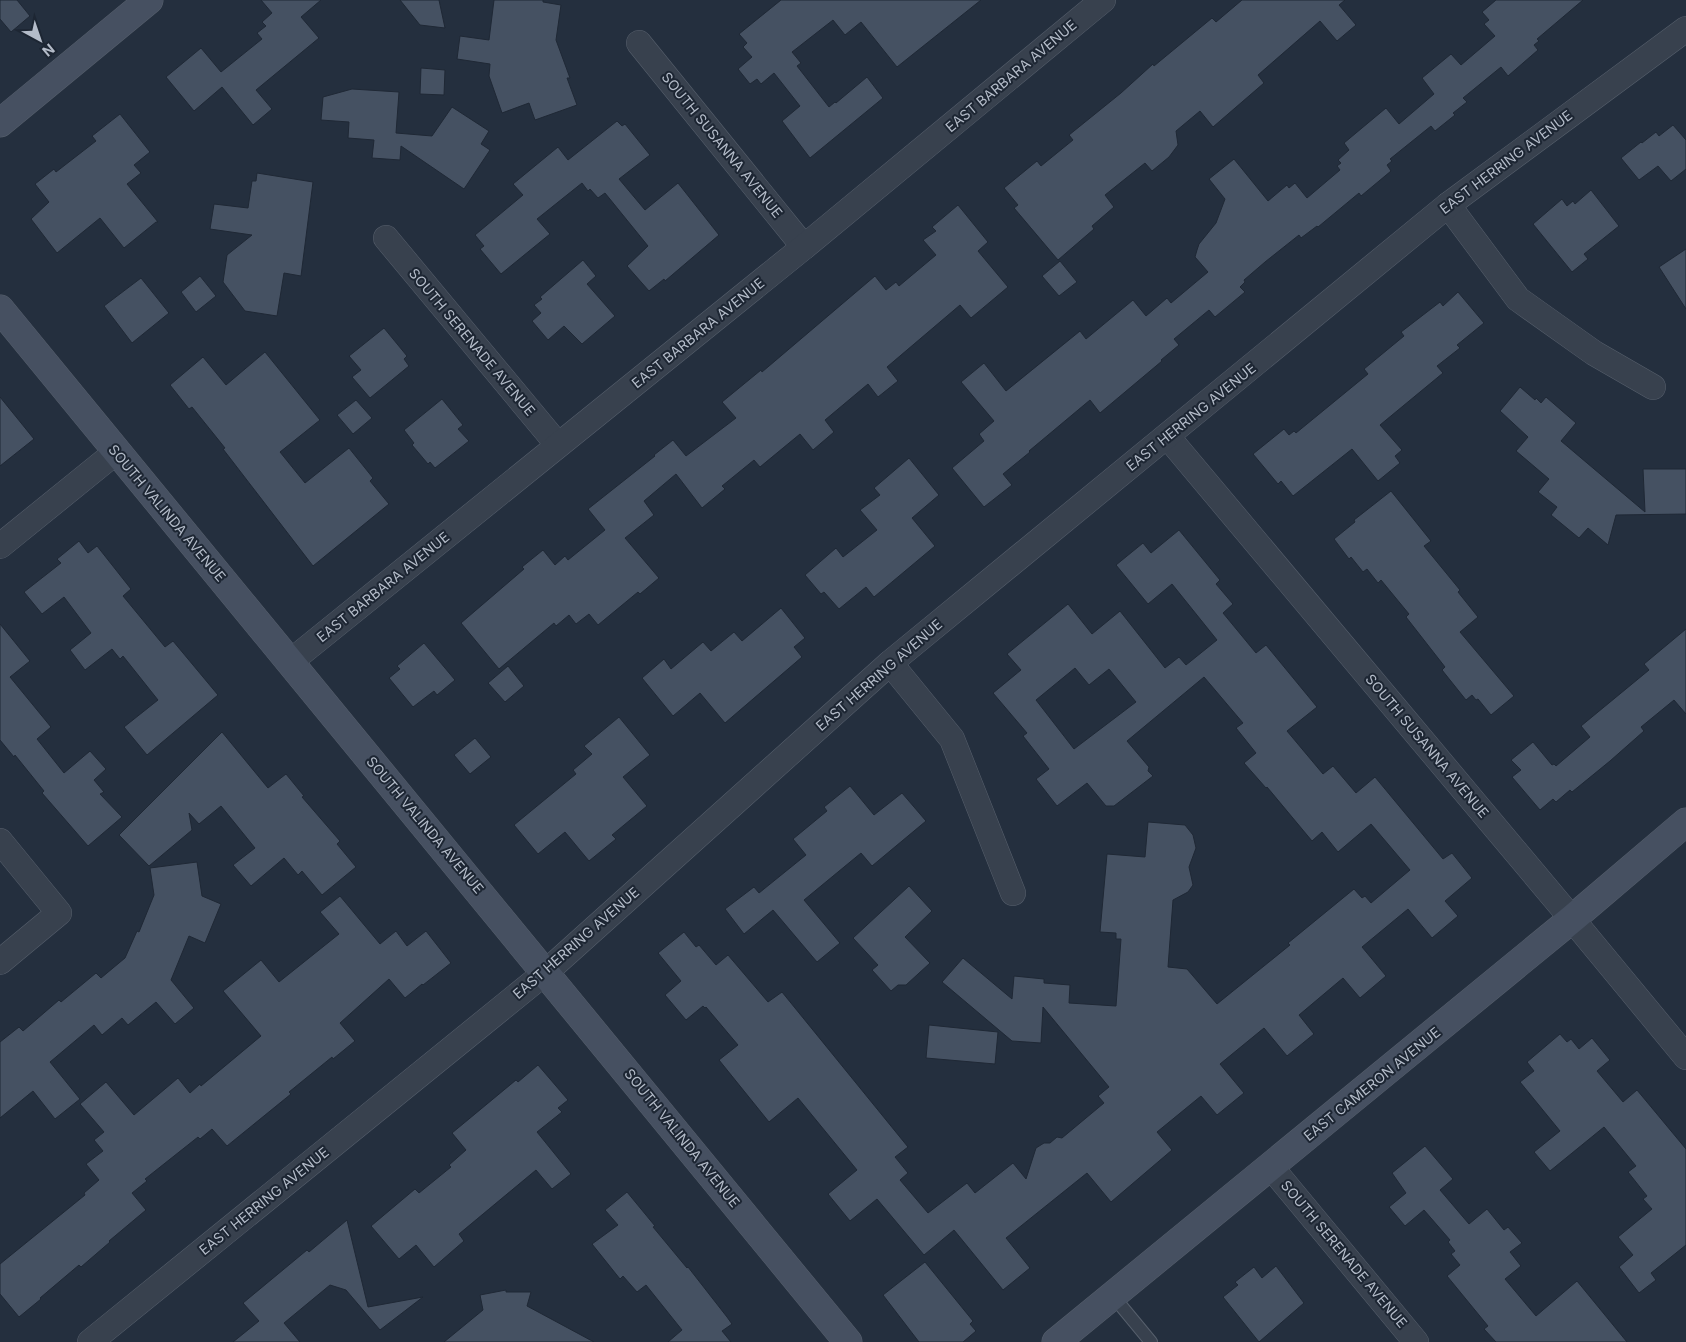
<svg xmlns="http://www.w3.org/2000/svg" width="1686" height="1342" viewBox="0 0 1686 1342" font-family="Inter,sans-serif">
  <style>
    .building { fill: #455162; stroke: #1f2835; fill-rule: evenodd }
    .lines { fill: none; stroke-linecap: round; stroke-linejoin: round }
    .lane-casing { stroke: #565f6c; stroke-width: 14 }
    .street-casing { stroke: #565f6c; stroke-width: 26 }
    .secondary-casing { stroke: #565f6c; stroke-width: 29 }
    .lane { stroke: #38414e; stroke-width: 12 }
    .street { stroke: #38414e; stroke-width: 25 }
    .secondary { stroke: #465061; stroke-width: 28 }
    .labels { text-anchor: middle; stroke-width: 4; stroke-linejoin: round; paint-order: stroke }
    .street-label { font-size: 14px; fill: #b4bcc9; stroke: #1d2633 }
  </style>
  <rect width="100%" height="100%" fill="#242f3e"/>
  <g class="building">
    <path d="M0,0H17L30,16L11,32L0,19Z"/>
    <path d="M261,0H321L301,17L319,38L256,90L272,109L253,125L222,87L194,111L166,77L201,48L221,72L262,39L257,33L266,26L262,22L272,13Z"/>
    <path d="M400,0H439L445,28L420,25Z"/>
    <path d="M494,0H543V2L561,5L556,40L570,78H567L577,105L535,120L529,103L502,113L489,76L490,64L457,59L460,36L489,40Z"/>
    <path d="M781,0H981L897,67L861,22L845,35L833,20L792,52L801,63L797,66L829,107L835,102L836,103L867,77L883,98L810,158L782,121L800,106L774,73L761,84L757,79L750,84L738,69L752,57L743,47L747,43L739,34Z"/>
    <path d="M1242,0H1345L1339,5L1356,25L1337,41L1320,21L1258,75L1264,83L1213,127L1200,111L1176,131L1178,145L1169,157L1152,171L1145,163L1105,195L1114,207L1092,226L1094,229L1058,260L1014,208L1018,205L1004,188L1037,161L1041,166L1073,140L1069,135L1121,93L1153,64L1154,66L1212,18L1216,22Z"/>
    <path d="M1496,0H1583L1537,39L1539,41L1534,45L1538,50L1508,76L1501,67L1463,98L1467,102L1453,113L1455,115L1435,131L1431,126L1390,159L1392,161L1387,165L1391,171L1361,196L1359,193L1318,227L1317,226L1301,238L1299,235L1265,262L1244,280L1245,282L1240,287L1245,292L1215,317L1209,310L1174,339L1179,345L1161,360L1162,361L1100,413L1090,400L1029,451L1030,452L1003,474L1012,485L984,507L952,468L984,441L979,434L994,421L961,382L984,363L1006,391L1080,331L1086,339L1133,300L1146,316L1167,298L1171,303L1208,272L1195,257L1197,250L1199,244L1216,223L1225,199L1209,179L1234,159L1268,201L1287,185L1289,188L1295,183L1307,198L1340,170L1337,166L1341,163L1338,160L1349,150L1344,143L1386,108L1399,124L1434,94L1422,78L1451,54L1461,65L1495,36L1484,24L1489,20L1482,12Z"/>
    <path d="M421,68L445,70L444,95L420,94Z"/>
    <path d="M352,89L399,92L396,133L432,136L452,107L489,131L481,144L490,150L464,189L401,146L400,160L372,158L374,140L348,138L349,122L321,120L323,97Z"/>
    <path d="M120,114L150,152L134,165L141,173L127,184L158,222H156L124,248L100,218L57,253L31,219L49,202L35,184L54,169L56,172L96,141L92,136Z"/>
    <path d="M617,121L622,126L625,124L650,155L619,179L645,210L678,183L719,235L665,281L664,279L649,291L627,266L648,246L605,193L598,198L590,189L588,191L582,183L537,219L550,234L501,274L480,249L484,246L475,235L523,195L513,184L558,147L568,160Z"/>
    <path d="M1673,125L1686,140V169L1671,181L1658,166L1639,180L1621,158L1641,142L1642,143L1656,132L1659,136Z"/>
    <path d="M257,173L313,182L301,276L284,273L277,316L245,311L223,282L227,255L252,235L210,229L214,204L248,208L252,181H256Z"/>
    <path d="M1591,190L1619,226L1584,254L1588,259L1572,272L1533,224L1562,199L1567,206L1573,201L1575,204Z"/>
    <path d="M958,205L988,242L978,251L1008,287L971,318L960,305L887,367L898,381L878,397L868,384L825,420L834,432L813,450L800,434L760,467L754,460L722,486L725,489L702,508L676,474L644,501L654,515L625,538L659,578L640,594L638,592L598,625L589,614L576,624L569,615L556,626L554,623L499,669L461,623L524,569L522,567L543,550L555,565L565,556L568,560L605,530L588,509L655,456L654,455L673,440L686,456L736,418L722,402L761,370L762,372L875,276L886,290L896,282L899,286L936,255L923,240L936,231L932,227Z"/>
    <path d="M1686,249V309L1659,267Z"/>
    <path d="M583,260L596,276L587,284L615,316L582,344L564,326L548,340L532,321L541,313L534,305L542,299L540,297Z"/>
    <path d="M1060,261L1077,282L1059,296L1042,276Z"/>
    <path d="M200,276L216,296L196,312L181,292Z"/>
    <path d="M141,278L169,313L132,343L104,306Z"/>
    <path d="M1458,292L1484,323L1457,345L1460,348L1437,366L1443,373L1380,425L1402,450L1395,456L1400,463L1378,481L1352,449L1293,496L1281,481L1278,484L1253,454L1284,429L1289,435L1294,431L1296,433L1368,374L1364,369L1404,336L1401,332L1440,302L1443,306Z"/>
    <path d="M384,328L407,356L404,359L409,366L370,398L352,377L361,370L349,356Z"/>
    <path d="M265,352L320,420L280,452L305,483L349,448L373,478L370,481L389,504L313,566L223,449L225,448L192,407L189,409L170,385L203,357L226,385Z"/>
    <path d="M1520,387L1535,400L1536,398L1541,403L1546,397L1576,423L1561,441L1645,512L1643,469H1686V514L1616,515L1608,545L1588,528L1579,538L1551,515L1557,507L1538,492L1549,479L1516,451L1528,437L1500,411Z"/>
    <path d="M0,397L34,439L0,466Z"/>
    <path d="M442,399L463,425L458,429L469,441L435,468L430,462L428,464L412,445L414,443L404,430Z"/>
    <path d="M356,400L372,418L353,434L337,415Z"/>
    <path d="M909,458L939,495L912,518L935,546L874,597L866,587L839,609L824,592L821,594L805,575L836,548L843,557L877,530L860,510L880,495L874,488Z"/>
    <path d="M1391,491L1431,541L1424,546L1460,590L1458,592L1478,617L1460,632L1514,696L1491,715L1478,699L1476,700L1472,695L1466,700L1442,670L1445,667L1406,617L1409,614L1381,580L1378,583L1367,569L1363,572L1351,557L1349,559L1334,539L1355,522L1354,520Z"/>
    <path d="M1179,530L1220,580L1216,584L1233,604L1223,613L1256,653L1266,645L1317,707L1287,731L1323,774L1333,766L1356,793L1375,777L1443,859L1452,853L1472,878L1445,901L1458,916L1432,938L1408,909L1362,947L1386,976L1360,998L1343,978L1299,1015L1314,1034L1287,1056L1264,1028L1220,1064L1244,1093L1217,1115L1201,1096L1157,1132L1172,1150L1111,1202L1087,1173L1006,1238L1030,1268L1003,1290L954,1230L924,1255L877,1199L850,1221L828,1194L857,1170L798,1098L769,1122L719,1060L738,1045L706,1007L705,1008L703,1006L686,1020L665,995L681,981L658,953L684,932L696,947L699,945L716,965L728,955L768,1002L782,992L908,1147L895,1157L908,1173L900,1180L928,1213L967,1183L975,1193L1013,1163L1026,1179L1036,1148L1044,1143H1050L1057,1137L1062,1138L1104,1103L1098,1096L1109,1087L1043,1007L1041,1043L1012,1041L942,982L963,958L1012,999L1014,976L1044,979V983L1070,985L1069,1003L1116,1006L1121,939H1116V933L1100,932L1107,854L1145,857L1148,822L1185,825L1193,835L1196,848L1189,867L1193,885L1188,892L1173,900L1168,967L1187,969L1217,1004L1290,945L1288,943L1354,889L1362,898L1365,896L1371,903L1410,870L1371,824L1338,852L1322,832L1312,841L1267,787L1266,788L1244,763L1256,753L1236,728L1243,723L1204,677L1127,741L1149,767L1148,771L1153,776L1114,806H1106L1087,783L1057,806L1036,779L1049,769L1023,736L1027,733L993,693L1021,670L1007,654L1068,604L1092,634L1120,611L1165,668L1179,657L1186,665L1217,640L1172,584L1148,604L1116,565L1143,543L1151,553ZM1075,668L1089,685L1109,669L1136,702L1074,749L1036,700Z"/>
    <path d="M79,541L88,553L97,546L131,589L123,596L165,647L173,641L218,695L147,755L124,727L158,700L123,656L120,659L112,649L85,670L70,650L91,633L64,597L42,614L24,592L61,563L57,559Z"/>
    <path d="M781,608L805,638L794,647L802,657L725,723L700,693L673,716L642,678L664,659L671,669L703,642L711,651L734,632L742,641Z"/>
    <path d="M0,624L30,661L10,677L51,727L37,739L64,773L90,751L106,769L94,780L104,792L100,794L122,817L88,846L42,793L44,791L15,755L14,757L0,740Z"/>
    <path d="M1686,629V714L1674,700L1641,727L1644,731L1610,761L1572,792L1570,790L1556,802L1553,799L1540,810L1512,777L1521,770L1511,760L1533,742L1552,765L1554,764L1556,766L1590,737L1581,726L1649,670L1644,664Z"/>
    <path d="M424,643L455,680L437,695L434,691L413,707L389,678L400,669L397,666Z"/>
    <path d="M508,666L524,686L505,702L488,683Z"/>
    <path d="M619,717L650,755L623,777L647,806L612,835L616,839L589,861L565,832L538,854L514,825L576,774L573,770L592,754L584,746Z"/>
    <path d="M222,732L268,788L286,774L304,796L302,797L340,841L337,844L356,867L322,895L302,871L298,875L284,858L251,886L233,865L255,848L221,806L199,824L189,813L192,830L149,866L119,835Z"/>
    <path d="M475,738L491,757L470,774L454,755Z"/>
    <path d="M850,786L874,815L902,793L926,821L872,866L861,853L804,900L840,943L817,962L773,910L744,934L725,909L754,887L759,893L806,855L793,839L827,811L824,807Z"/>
    <path d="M197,862L202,896L221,904L205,943L189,936L171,980L194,1008L175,1024L156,1002L128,1025L122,1018L102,1035L94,1025L50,1062L80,1099L55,1119L33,1091L0,1118V1042L19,1027L23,1031L59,1000L61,1002L96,973L101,978L125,958L137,931L139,932L154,895L150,868Z"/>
    <path d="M909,886L932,911L905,937L930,963L906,985H898L891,991L872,970L878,965L853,938Z"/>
    <path d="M340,896L380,944L396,931L407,946L426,931L451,963L423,985L422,984L405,998L389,979L340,1023L355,1041L333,1059L332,1057L289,1092L291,1094L227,1146L212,1129L200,1139L198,1137L145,1179L147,1181L132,1193L146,1210L109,1241L110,1242L81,1267L79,1265L40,1298L41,1299L19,1317L0,1294V1264L85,1195L84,1193L99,1180L86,1164L103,1151L94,1140L104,1132L80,1104L106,1082L134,1115L178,1078L190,1093L200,1084L201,1086L261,1036L223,991L261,960L279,982L339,934L320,912Z"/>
    <path d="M929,1025L998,1032L995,1064L926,1058Z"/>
    <path d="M1560,1034L1567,1042L1571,1039L1579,1049L1592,1038L1610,1060L1597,1071L1623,1102L1637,1090L1686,1149V1245L1651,1273L1656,1280L1639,1293L1619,1267L1633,1255L1618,1237L1652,1209L1643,1199L1647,1196L1628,1172L1636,1166L1604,1127L1550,1171L1534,1152L1560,1131L1520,1082L1534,1071L1527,1062Z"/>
    <path d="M538,1065L568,1100L558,1108L562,1112L537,1132L571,1174L552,1189L536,1170L459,1234L464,1241L434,1267L416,1245L399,1259L371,1226L415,1189L419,1193L451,1167L449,1165L466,1150L452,1133L516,1080L518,1082Z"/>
    <path d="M1425,1146L1453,1179L1440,1190L1469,1224L1487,1209L1504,1230L1508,1227L1522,1243L1510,1252L1521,1266L1505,1279L1536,1316L1577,1281L1627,1342H1496L1484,1329L1488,1326L1447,1276L1460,1265L1451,1254L1455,1251L1448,1242L1450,1240L1424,1210L1405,1226L1389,1207L1406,1193L1392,1173Z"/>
    <path d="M627,1192L655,1226L653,1227L687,1268L688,1267L727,1317L732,1324L722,1331L731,1342H668L682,1330L646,1285L637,1292L623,1276L620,1279L592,1244L618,1225L605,1210Z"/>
    <path d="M347,1220L368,1307L423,1297L380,1330L346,1290L330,1285L284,1323L300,1342H233L259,1321L243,1303L307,1250L309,1252Z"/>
    <path d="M925,1262L973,1321L970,1324L976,1331L963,1342H919L883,1295Z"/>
    <path d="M1276,1266L1304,1303L1259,1342L1223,1297L1238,1285L1235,1282L1254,1267L1262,1278Z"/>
    <path d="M506,1290V1292H531L527,1306L594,1342H444L483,1310L480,1295Z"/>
  </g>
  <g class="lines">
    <defs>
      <path id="lane" d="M1113,1296L1151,1342"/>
      <g id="street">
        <path d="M639,43L804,247"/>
        <path d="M1448,205L1518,299L1594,353L1653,387"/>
        <path d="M386,238L558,445"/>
        <path d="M1167,436L1572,919L1686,1057"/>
        <path d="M0,546L116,452"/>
        <path d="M290,662L804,247L1103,0"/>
        <path d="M890,663L952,739L1013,893"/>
        <path d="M0,841L59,913L0,962"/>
        <path d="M1271,1167L1416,1342"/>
        <path d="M90,1342L546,972L890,663L1448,205L1686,29"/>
      </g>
      <g id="secondary">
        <path d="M0,123L149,0"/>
        <path d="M0,309L848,1342"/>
        <path d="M1056,1342L1572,919L1686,822"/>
      </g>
    </defs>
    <use href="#lane" class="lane-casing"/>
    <use href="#street" class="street-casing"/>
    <use href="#secondary" class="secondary-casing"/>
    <use href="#lane" class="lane"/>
    <use href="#street" class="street"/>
    <use href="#secondary" class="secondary"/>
  </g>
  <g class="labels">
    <g class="street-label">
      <text transform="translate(1011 76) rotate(-40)" y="5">EAST BARBARA AVENUE</text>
      <text transform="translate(722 145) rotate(51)" y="5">SOUTH SUSANNA AVENUE</text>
      <text transform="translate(1506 162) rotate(-37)" y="5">EAST HERRING AVENUE</text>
      <text transform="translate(698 333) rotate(-39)" y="5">EAST BARBARA AVENUE</text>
      <text transform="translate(472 342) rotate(50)" y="5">SOUTH SERENADE AVENUE</text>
      <text transform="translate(1191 417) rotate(-39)" y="5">EAST HERRING AVENUE</text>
      <text transform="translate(167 513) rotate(50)" y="5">SOUTH VALINDA AVENUE</text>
      <text transform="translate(383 587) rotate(-39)" y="5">EAST BARBARA AVENUE</text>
      <text transform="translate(879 675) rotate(-41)" y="5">EAST HERRING AVENUE</text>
      <text transform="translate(1427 746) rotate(50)" y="5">SOUTH SUSANNA AVENUE</text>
      <text transform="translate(425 825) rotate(50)" y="5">SOUTH VALINDA AVENUE</text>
      <text transform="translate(576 943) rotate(-41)" y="5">EAST HERRING AVENUE</text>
      <text transform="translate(1372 1084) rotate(-39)" y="5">EAST CAMERON AVENUE</text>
      <text transform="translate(682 1138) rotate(51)" y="5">SOUTH VALINDA AVENUE</text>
      <text transform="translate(264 1201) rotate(-39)" y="5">EAST HERRING AVENUE</text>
      <text transform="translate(1344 1254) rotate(50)" y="5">SOUTH SERENADE AVENUE</text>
    </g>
  </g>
  <g transform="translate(40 40) rotate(140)" stroke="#1d2633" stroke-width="4" paint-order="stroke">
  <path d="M0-4L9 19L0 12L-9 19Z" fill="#b4bcc9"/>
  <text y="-8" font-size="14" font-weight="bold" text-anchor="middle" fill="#b4bcc9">N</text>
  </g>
</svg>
